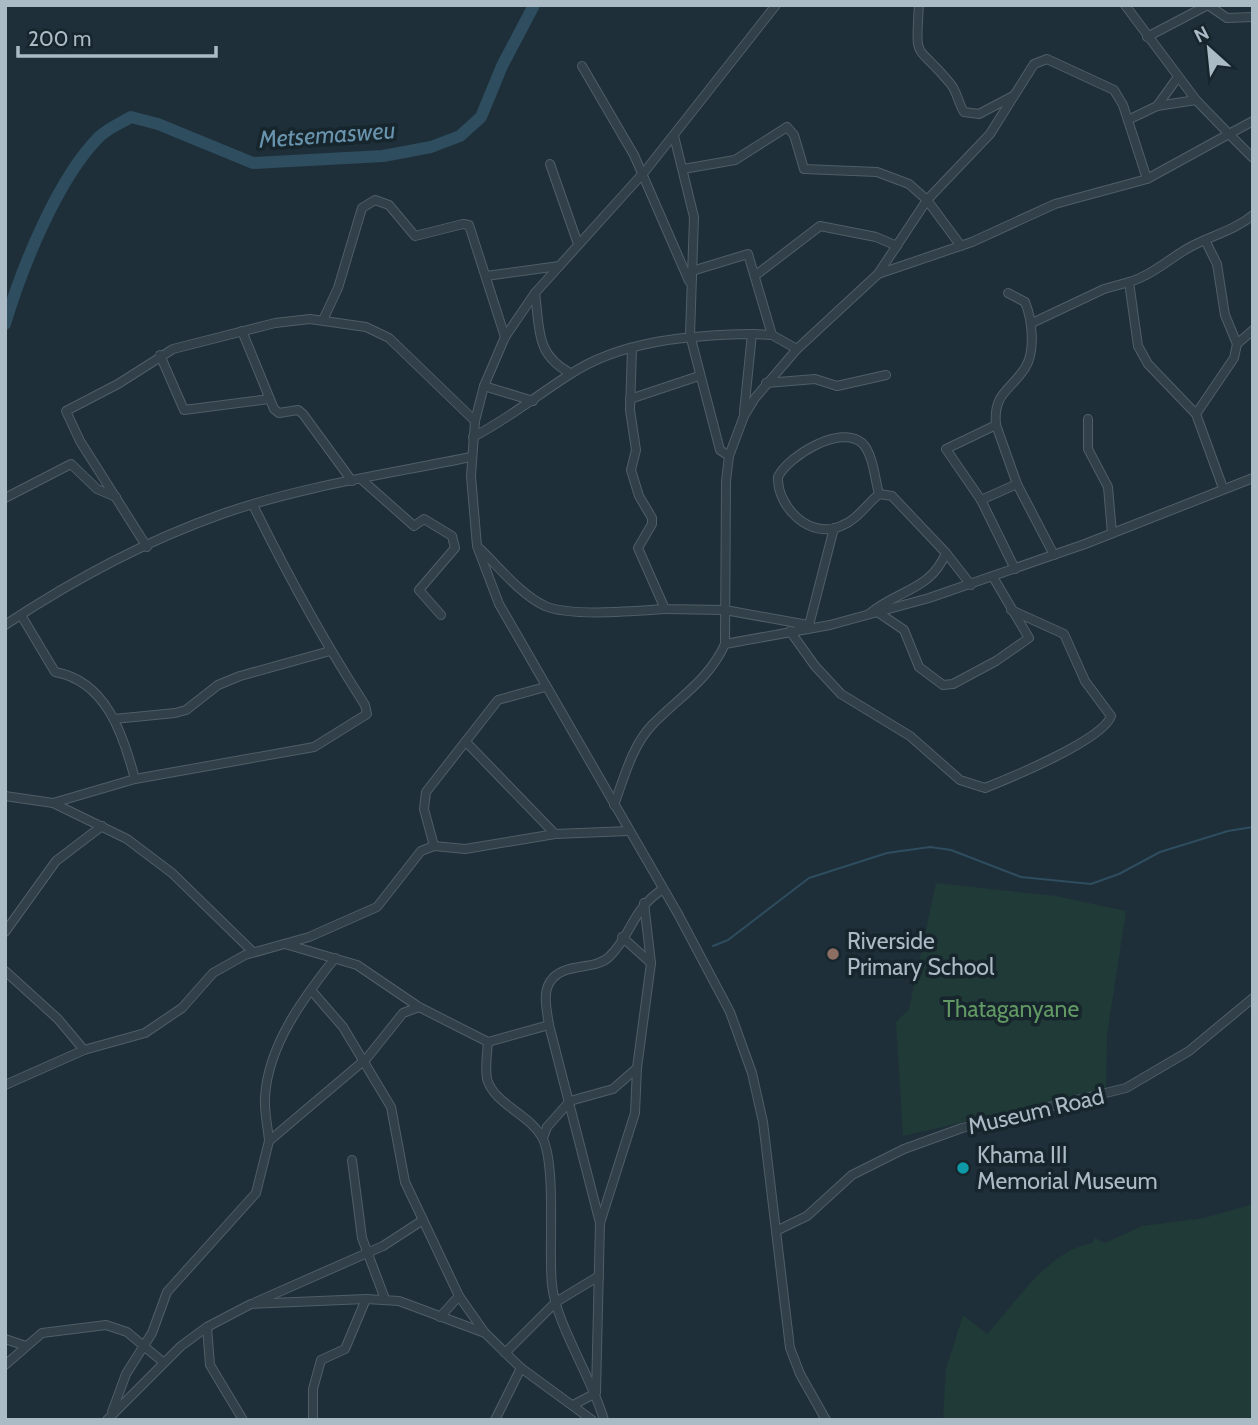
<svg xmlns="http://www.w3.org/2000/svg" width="1258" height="1425" viewBox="0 0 1258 1425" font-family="Cabin,sans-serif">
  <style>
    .green { fill: #203a37 }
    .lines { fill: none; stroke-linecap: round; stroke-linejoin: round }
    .stream { stroke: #2e4d5f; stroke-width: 2 }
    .river { stroke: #2e4d5f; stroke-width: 12 }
    .minor-casing { stroke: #4f5e67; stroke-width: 10 }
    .minor { stroke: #324049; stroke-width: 8 }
    .education-dot { fill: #8d6e63; stroke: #17252d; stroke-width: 2.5 }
    .culture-dot { fill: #0f9aa8; stroke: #17252d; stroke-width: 2.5 }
    .labels { text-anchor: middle; stroke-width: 7; stroke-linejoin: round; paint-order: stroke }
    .poi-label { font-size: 23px; fill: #abbbc6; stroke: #17252d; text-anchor: start }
    .park-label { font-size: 23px; fill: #619863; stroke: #17252d }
    .street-label { font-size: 23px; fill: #abbbc6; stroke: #17252d }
    .water-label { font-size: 24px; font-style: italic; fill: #6994ad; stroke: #17252d }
  </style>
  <rect width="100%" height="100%" fill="#1e2f39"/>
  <g class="green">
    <path d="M936,883L1056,896L1126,911L1107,1035L1106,1089L903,1136L896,1022L909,1009Z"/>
    <path d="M1253,1204V1420H943L946,1369L963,1315L987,1334C1017,1302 1046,1252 1092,1243L1095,1238L1105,1243L1142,1226L1204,1218Z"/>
  </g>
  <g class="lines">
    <path class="stream" d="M713,946L728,940L809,878L887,853L930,847L951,850L1021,877L1091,884L1119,874L1160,852L1228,831L1253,827"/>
    <path class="river" d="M5,324C22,267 58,178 99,137C108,128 121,123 131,117L158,124L253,163L383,156L431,147L460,136L481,117L502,66L534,5"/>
    <defs>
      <g id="minor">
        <path d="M776,5L646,170L535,293L505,337L484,386L475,421L471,476L477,546L499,604L678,914L730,1012L752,1073L763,1122L790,1348L800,1374L826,1420"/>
        <path d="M919,5C915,63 916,42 949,82C957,90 958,103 964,112L979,114L1013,96"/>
        <path d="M1125,5L1196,100L1229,134L1253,121"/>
        <path d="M1147,37L1208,5L1227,18L1253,17"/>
        <path d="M582,66L634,155L689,281"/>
        <path d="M1178,77L1157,106L1196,100"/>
        <path d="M1128,120L1157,106"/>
        <path d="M674,136L694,217L690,335L720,450L729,456"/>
        <path d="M550,164L578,244"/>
        <path d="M683,169L735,160L787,127L794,135L804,169L877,172L909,184L927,200L990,134L1034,64L1047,59L1114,90L1123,105L1147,179"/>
        <path d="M1205,240L1217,264L1225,315L1237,344L1253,330"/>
        <path d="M692,271L748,254L772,335"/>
        <path d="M878,274L927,200L961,246"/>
        <path d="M756,275L820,226L876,237L897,246"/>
        <path d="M486,276L559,266"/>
        <path d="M1129,282C1153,275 1171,257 1192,246C1213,235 1235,230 1253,215"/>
        <path d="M535,293C540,329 535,354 570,373"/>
        <path d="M1008,293L1025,302C1032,319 1036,351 1025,368C1010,391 993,393 996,425L946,449L981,500L1015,569"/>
        <path d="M323,320L338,288L362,208L375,200L389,205L415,236L463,224L469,225L505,337"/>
        <path d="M1032,323L1104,289L1129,282L1138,346L1148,364L1196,414L1223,488"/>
        <path d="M242,331L274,409L279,413L298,410L303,414L352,481"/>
        <path d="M752,334L772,335L797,349"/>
        <path d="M632,349L630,410L636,450L631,470L639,496L652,518V524L638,548L665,609L725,610L808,625"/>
        <path d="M160,355L184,410L269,399"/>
        <path d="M766,383L815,379L837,386L886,375"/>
        <path d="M484,386L533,401"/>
        <path d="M630,399L699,376"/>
        <path d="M1196,414L1234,358L1237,344"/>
        <path d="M1088,419V449L1108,487L1112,533"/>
        <path d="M473,437C508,419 536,396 569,375C621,340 692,335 752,334L744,412"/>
        <path d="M361,479L414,526L424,519L452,536L455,548L419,590L441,615"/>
        <path d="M1017,484L1054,555"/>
        <path d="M879,494C875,480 873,453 862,443C841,424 788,456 778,477C777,507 810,540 841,526C857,520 866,505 879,494L892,496L946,553L971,585"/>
        <path d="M5,498L71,464L97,489L116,497"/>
        <path d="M981,500L1017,484L996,425"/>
        <path d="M147,547L80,441L66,411L118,384L173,349L275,323L310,319L366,327L389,338L475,421"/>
        <path d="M480,549C499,567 521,595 545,606C571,617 636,611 665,609"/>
        <path d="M879,613L904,630L919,667L943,685L953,684L996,661L1029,638L993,577"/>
        <path d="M869,614C899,589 930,591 946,553"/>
        <path d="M21,615L55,672C106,681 123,734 135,779"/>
        <path d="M5,625C73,580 145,541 222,514C302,486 388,474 471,457"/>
        <path d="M808,629L834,528"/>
        <path d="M790,631L815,666L841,694L910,736L960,780L985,788C1010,778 1103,740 1111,716L1085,681L1064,634L1011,610"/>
        <path d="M725,644L726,481L729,456L744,416L755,398L797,349L878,274L972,242L1055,204L1147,179L1229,134L1253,158"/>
        <path d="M114,719L175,713L186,710L218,685L240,676L330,651"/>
        <path d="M466,742L555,834"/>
        <path d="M5,796L53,803L127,839L172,873L253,952"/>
        <path d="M53,803L135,779L314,747L367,714L365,705C323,640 287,574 253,505"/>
        <path d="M614,805C624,778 632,746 652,725C678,698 709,680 725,644L830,625L929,598L1085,544L1253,478"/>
        <path d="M434,846L424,809L426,792L498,700L545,687"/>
        <path d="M5,932L56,861L102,826"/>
        <path d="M622,937L651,963"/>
        <path d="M285,944L357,965L419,1007L488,1042L549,1025"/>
        <path d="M5,971L58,1019L84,1050"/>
        <path d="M311,990L343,1027L391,1107L405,1182L459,1296L485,1333"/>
        <path d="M488,1042C487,1054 485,1068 487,1079C494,1104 529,1114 542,1137C557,1165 548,1250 552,1285C556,1324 592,1378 604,1420"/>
        <path d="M5,1085L84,1050L145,1033L182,1008L213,973L245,955L309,937L377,907L421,851L434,846L465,849L555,834L629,831"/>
        <path d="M543,1138L547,1127L570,1101L613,1089L637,1068"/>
        <path d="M269,1141C268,1127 264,1112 265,1097C268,1045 304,997 335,958"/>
        <path d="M352,1160L362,1238L385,1299"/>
        <path d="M600,1223L635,1113L637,1068L651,963L644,903"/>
        <path d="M776,1231L807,1216L852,1175L904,1149L962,1128L1126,1088L1189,1051L1253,998"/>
        <path d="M256,1302L383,1246L423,1220"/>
        <path d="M440,1317L459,1296"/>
        <path d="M207,1327L210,1365L243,1420"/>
        <path d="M5,1339L26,1346"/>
        <path d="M505,1353L556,1302L599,1276"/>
        <path d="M5,1365L42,1333L106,1325L127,1332L163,1362"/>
        <path d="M573,1405L596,1393L600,1223L549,1025C547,1010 541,990 553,978C567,963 595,970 609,957C632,935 631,910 663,889"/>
        <path d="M112,1412L126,1374L152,1333L167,1292L256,1193L269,1141L367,1058L403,1013L419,1007"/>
        <path d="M107,1420L181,1346L207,1327L251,1304L366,1299L399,1301L485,1333L521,1368L592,1420"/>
        <path d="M313,1420V1389L321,1360L345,1349L366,1299"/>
        <path d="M495,1420L521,1368"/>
      </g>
    </defs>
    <use href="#minor" class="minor-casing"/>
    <use href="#minor" class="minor"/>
  </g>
  <circle class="education-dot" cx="833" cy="954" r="7"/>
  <circle class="culture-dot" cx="963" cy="1168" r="7"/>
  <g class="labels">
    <g class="poi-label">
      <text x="847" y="949">Riverside<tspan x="847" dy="26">Primary School</tspan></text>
      <text x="977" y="1163">Khama III<tspan x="977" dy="26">Memorial Museum</tspan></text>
    </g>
    <g class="park-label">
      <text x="1011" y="1017">Thataganyane</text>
    </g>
    <g class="street-label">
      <text transform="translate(1036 1111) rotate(-13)" y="8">Museum Road</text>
    </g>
    <g class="water-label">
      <text transform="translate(327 135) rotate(-4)" y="8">Metsemasweu</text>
    </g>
  </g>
  <rect width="1258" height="1425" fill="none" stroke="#abbbc6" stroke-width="14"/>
  <g transform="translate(1209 49) rotate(333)" stroke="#17252d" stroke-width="5" paint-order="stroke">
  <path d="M0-5L12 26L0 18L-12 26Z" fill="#abbbc6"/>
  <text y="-10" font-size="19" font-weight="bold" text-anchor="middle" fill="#abbbc6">N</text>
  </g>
  <path d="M18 46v10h198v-10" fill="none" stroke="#abbbc6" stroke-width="3.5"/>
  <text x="28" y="46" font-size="21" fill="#abbbc6" stroke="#17252d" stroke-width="5" paint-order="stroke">200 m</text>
</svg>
